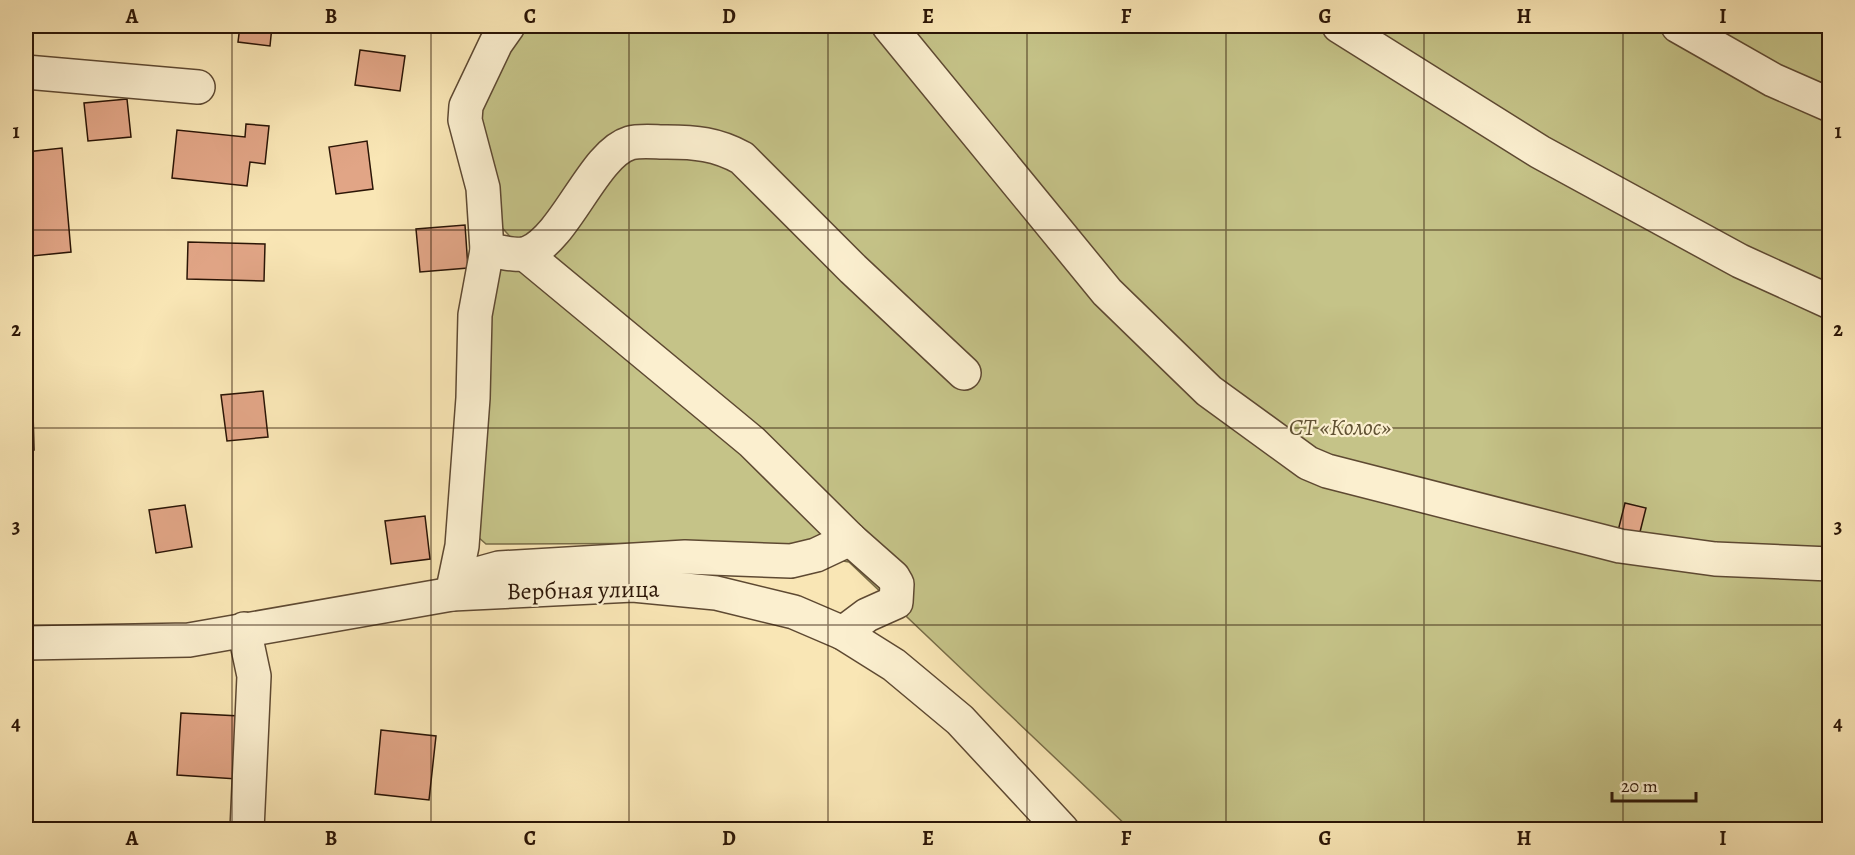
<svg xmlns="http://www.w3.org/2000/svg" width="1855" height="855" viewBox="0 0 1855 855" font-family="Alegreya,serif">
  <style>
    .green { fill: #c5c388; stroke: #786c47; stroke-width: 1.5 }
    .building { fill: #e1a586; stroke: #2b1506; stroke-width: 1.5 }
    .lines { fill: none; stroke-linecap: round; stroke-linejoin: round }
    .minor-casing { stroke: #5e4932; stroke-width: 36 }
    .minor { stroke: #fbefcf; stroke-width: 33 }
    .grid { fill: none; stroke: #2b1506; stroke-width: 1.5; stroke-opacity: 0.55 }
    .labels { text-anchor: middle; stroke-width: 4.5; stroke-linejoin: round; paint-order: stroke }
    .park-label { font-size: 24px; font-style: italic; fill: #615234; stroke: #fbefcf }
    .street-label { font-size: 24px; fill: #2b1506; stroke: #fbefcf }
    .neatline { fill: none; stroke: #2b1506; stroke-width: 2 }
    .grid-label { font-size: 20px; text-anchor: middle; font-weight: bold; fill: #2b1506 }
  </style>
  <rect width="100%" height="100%" fill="#f9e6b5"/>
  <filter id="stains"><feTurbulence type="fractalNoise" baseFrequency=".00333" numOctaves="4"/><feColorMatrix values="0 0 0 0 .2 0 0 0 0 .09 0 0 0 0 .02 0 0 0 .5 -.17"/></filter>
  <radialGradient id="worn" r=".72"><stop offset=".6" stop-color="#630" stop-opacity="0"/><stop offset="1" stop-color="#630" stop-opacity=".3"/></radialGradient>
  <path class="green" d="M516,26H1829V829H1130L849,562L735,543L486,544L469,529L480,339L497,271L514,262L516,243L493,218L476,109Z"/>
  <g class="building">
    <path d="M240,26H272L270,46L238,42Z"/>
    <path d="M360,50L405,56L400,91L355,85Z"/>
    <path d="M127,99L131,137L88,141L84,103Z"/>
    <path d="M246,124L269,126L265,164L250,162L247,186L172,178L177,130L245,137Z"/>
    <path d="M367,141L373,189L336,194L329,147Z"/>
    <path d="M62,148L71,252L32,256L26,191V152Z"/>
    <path d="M465,225L468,268L420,272L416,229Z"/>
    <path d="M188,242L265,244L264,281L187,279Z"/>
    <path d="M263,391L268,437L227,441L221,395Z"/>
    <path d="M26,412H33L34,450H26Z"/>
    <path d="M1625,503L1646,508L1638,540L1617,535Z"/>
    <path d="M185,505L192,547L156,553L149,510Z"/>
    <path d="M425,516L430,559L391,564L385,521Z"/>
    <path d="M181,713L240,716L237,779L177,775Z"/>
    <path d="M381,730L436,736L429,800L375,794Z"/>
  </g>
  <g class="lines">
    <defs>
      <g id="minor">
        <path d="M889,26L1107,292L1209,391L1308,463L1327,471L1620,546L1715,559L1830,564"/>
        <path d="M1339,26L1540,152L1740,261L1830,302"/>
        <path d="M1678,26L1773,80L1830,105"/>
        <path d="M26,72L198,87"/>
        <path d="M487,250C498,251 517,257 528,253C567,236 593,154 630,143C640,140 656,142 667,142C695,142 717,144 742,158L853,269L964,373"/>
        <path d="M525,254L752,442L850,539L893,577L897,584L896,602L867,615L843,633"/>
        <path d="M461,587L481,573L499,568L685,557L791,561L816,555L850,539"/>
        <path d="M452,594L462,546L473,398L475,315L487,250L483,188L465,120L466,106L496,43L508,26"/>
        <path d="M244,629L254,676L247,830"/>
        <path d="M26,643L189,640L452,594L633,585L716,593L794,612L843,633L894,665L960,720L1062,830"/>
      </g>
    </defs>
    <use href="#minor" class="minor-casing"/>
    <use href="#minor" class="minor"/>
  </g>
  <path class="grid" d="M232,26V830M431,26V830M629,26V830M828,26V830M1027,26V830M1226,26V830M1424,26V830M1623,26V830M26,230H1830M26,428H1830M26,625H1830"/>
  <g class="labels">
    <g class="park-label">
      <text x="1340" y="435">СТ «Колос»</text>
    </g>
    <g class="street-label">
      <text transform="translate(583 590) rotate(-1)" y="8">Вербная улица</text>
    </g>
  </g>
  <rect width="1855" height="855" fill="none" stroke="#f9e6b5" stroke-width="66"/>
  <path d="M1612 792v9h84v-9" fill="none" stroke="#2b1506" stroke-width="3"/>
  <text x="1621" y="792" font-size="18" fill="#2b1506" stroke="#fbefcf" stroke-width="4.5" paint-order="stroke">20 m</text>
  <rect x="33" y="33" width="1789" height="789" class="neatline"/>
  <g class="grid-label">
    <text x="132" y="23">A</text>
    <text x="331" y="23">B</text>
    <text x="530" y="23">C</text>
    <text x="729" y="23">D</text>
    <text x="928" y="23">E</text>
    <text x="1126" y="23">F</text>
    <text x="1325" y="23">G</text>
    <text x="1524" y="23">H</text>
    <text x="1723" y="23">I</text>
    <text x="16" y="138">1</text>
    <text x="1838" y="138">1</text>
    <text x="16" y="336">2</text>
    <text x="1838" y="336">2</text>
    <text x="16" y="533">3</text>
    <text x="1838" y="533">3</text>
    <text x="16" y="730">4</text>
    <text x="1838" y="730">4</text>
    <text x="132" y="845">A</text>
    <text x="331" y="845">B</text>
    <text x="530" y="845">C</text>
    <text x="729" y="845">D</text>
    <text x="928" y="845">E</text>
    <text x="1126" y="845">F</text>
    <text x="1325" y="845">G</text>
    <text x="1524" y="845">H</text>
    <text x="1723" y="845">I</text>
  </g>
  <rect width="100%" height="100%" filter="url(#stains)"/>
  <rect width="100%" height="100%" fill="url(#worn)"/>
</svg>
